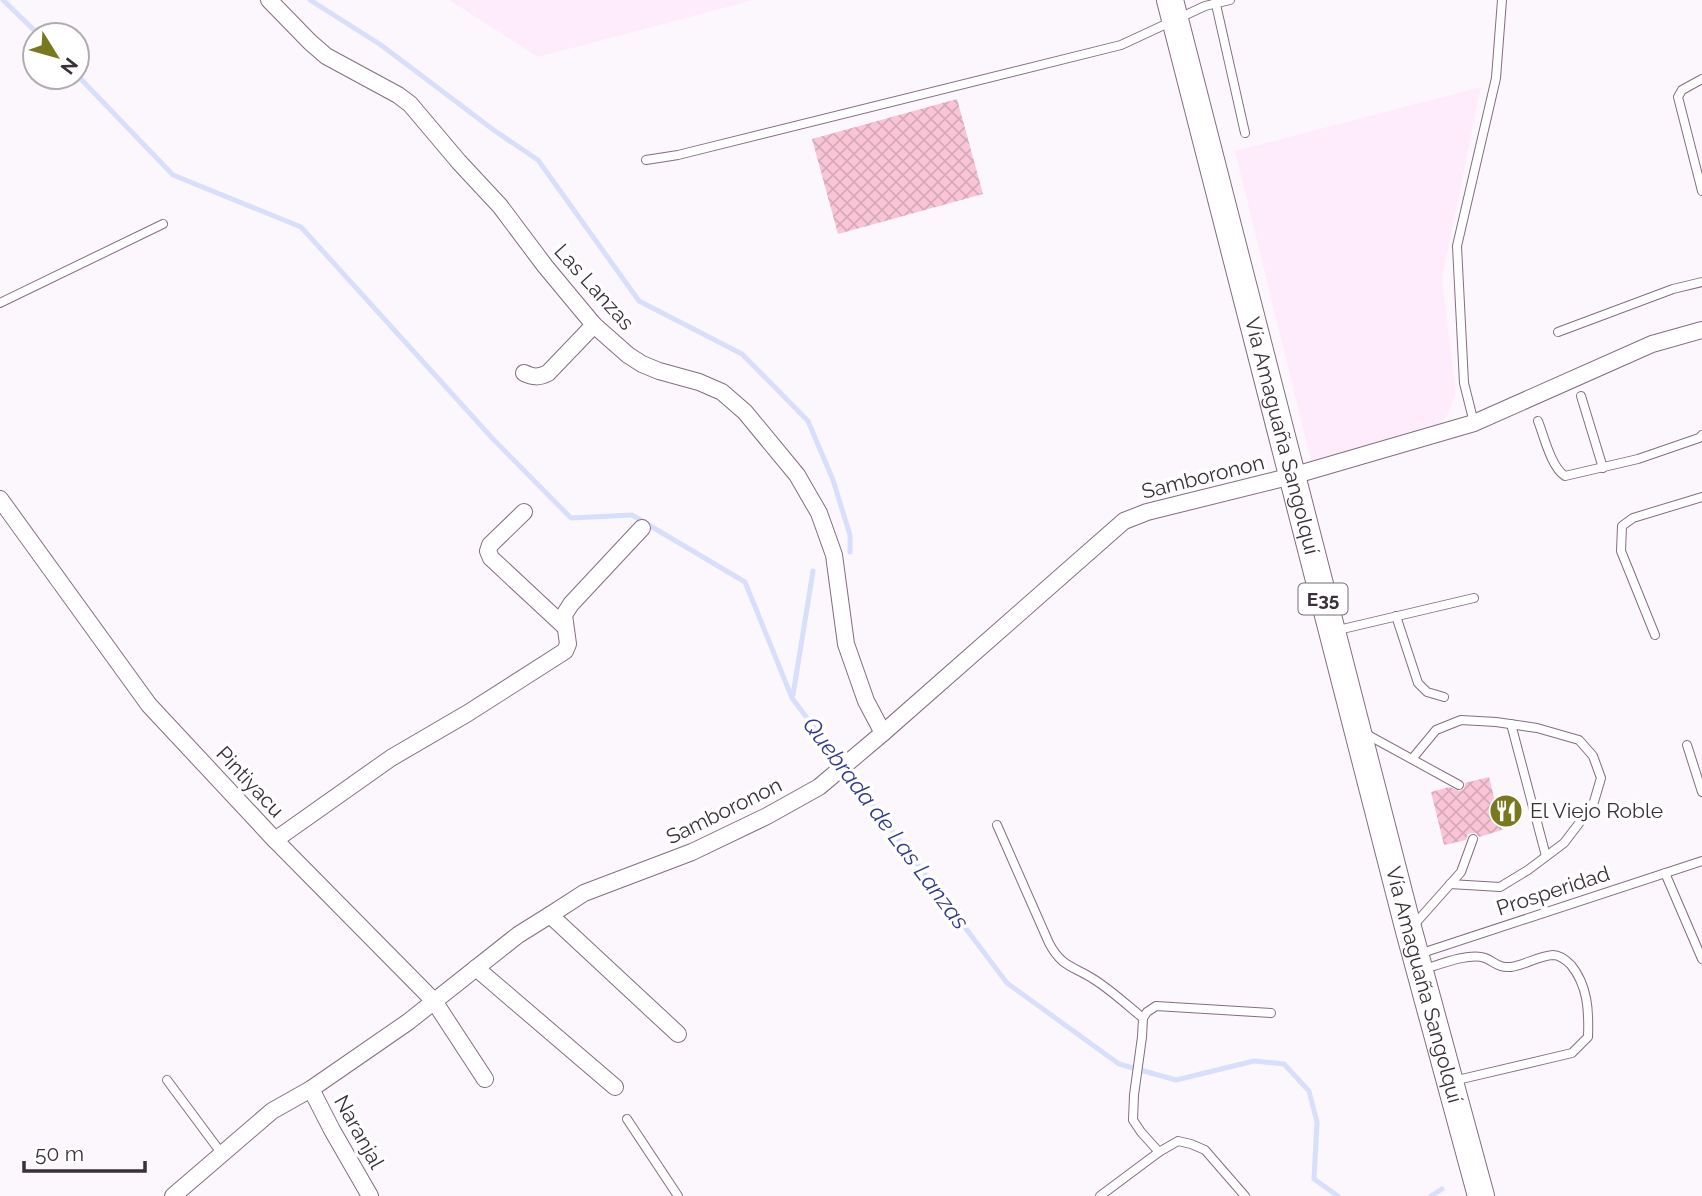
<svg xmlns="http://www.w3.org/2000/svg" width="1702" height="1196" viewBox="0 0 1702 1196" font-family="Raleway,sans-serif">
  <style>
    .built { fill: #feecfc }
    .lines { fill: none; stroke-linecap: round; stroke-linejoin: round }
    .stream { stroke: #d7dffd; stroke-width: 5 }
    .building { fill: url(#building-cross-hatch) }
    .service-casing { stroke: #836e81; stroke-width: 10 }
    .minor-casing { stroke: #836e81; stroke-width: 18 }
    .trunk-casing { stroke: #836e81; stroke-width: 28 }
    .service { stroke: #fff; stroke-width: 8 }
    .minor { stroke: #fff; stroke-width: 16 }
    .trunk { stroke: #fff; stroke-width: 26 }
    .labels { text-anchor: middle; stroke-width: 7; stroke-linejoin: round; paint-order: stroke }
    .shield { fill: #fff; stroke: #746e74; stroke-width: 2 }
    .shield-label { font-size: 19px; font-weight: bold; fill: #393038 }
    .street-label { font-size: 21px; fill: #393038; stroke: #fff }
    .poi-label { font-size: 21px; fill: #393038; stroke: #fff; text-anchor: start }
    .water-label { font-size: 23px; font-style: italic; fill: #303b8c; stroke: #fff }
  </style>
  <defs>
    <pattern id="building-cross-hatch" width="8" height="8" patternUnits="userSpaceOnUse" patternTransform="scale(1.75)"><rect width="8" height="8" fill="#f9c5d6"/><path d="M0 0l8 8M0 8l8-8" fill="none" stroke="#d6aab8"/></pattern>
  </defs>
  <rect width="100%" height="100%" fill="#fcf7fc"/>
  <g class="built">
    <path d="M449,0H754L538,57Z"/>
    <path d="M1481,87L1442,278L1456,392L1448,414L1437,427L1311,461L1235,151Z"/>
  </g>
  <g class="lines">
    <g class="stream">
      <path d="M3,0L39,35"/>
      <path d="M310,0L381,45L495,131L538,160L639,301L742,354L808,421L833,480L850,535V552"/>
      <path d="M77,75L173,175L301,227L493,439L571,518L632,515L745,582L792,698L1007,983L1119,1064L1176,1080L1254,1061L1284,1064L1309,1091L1317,1122L1314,1179L1338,1196"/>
      <path d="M793,695L813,571"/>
      <path d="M1431,1196L1442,1189"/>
    </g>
  </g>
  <g class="building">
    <path d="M957,99L983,194L838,234L812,139Z"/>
    <path d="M1489,777L1502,830L1479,837L1476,833H1471L1468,834L1466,840L1444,845L1431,792L1449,787L1460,791L1464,789L1465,783Z"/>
  </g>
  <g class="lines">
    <defs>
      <g id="service">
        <path d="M1215,0L1245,133"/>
        <path d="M1702,79L1682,90L1678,97L1702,191"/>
        <path d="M646,160L678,155L1121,45L1205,6L1230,0"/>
        <path d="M0,303L163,224"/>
        <path d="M1558,332L1673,289L1702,282"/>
        <path d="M1581,396L1603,468"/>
        <path d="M1538,421C1544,436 1551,467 1565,476L1638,459L1699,438L1702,435"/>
        <path d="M1474,423L1464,383L1457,246L1496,78L1502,0"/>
        <path d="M1396,616L1418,683L1427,692L1444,697"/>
        <path d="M1334,631L1474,598"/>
        <path d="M1655,635L1621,551L1622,526L1633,518L1702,497"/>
        <path d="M1511,724L1546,856"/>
        <path d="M1366,734L1459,785"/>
        <path d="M1687,745L1702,792"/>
        <path d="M1412,759L1436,730L1461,720L1496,722L1537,728L1579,740L1593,756L1601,778L1593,805L1564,843L1528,870L1500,887L1450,884"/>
        <path d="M997,825L1049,943C1062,968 1074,966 1095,980C1112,991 1127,1005 1143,1018"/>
        <path d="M1665,873L1702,959"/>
        <path d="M1413,926L1461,872L1473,839"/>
        <path d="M1419,954L1702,861"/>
        <path d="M1422,970C1438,965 1470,952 1485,958C1495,962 1498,968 1511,967C1525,965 1538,956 1553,955C1560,955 1566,960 1571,965C1588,986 1589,1011 1588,1037L1572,1053L1453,1081"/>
        <path d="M167,1080L222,1154"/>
        <path d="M627,1119L678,1196"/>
        <path d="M1159,1152L1141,1132L1133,1120L1134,1095L1142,1037L1143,1018L1147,1012L1156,1006L1271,1013"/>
        <path d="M1100,1196L1159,1152L1178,1141L1191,1144L1205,1150L1245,1196"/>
      </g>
      <g id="minor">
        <path d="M269,0L310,42L326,56L398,95L410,104L459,162L500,206L545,266L594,325L628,355L642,364L659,371L699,382L722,392L745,412L797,475L819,513L834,555L846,644L866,701L883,733"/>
        <path d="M524,373C533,377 538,378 548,373L594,325"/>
        <path d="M0,499L149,705L275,840L434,1001L485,1079"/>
        <path d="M524,512L490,545L488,551L491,558L564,626"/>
        <path d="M275,840L391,758L468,713L565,651L568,644L564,615L571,604L642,528"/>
        <path d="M550,915L678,1034"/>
        <path d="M476,968L615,1087"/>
        <path d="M311,1089L332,1130L370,1196"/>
        <path d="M173,1196L272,1111L311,1089L408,1022L518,935L550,915L584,893L692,852L767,816L819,787L883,733L1124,521L1147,512L1292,476L1474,423L1652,344L1702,330"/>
      </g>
      <g id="trunk">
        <path id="s1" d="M1170,0L1409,931L1481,1196"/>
      </g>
    </defs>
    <use href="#service" class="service-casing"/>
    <use href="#minor" class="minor-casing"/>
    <use href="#trunk" class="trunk-casing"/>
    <use href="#service" class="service"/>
    <use href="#minor" class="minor"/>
    <use href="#trunk" class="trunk"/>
  </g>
  <defs>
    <symbol id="restaurant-disc" viewBox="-11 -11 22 22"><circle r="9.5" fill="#79781e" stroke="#fff"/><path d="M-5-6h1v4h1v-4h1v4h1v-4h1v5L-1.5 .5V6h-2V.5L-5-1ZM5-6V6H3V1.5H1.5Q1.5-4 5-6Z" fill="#fff"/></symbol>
  </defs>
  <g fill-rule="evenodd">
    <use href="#restaurant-disc" x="1487" y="792" width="38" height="38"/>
  </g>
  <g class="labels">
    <rect class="shield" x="1298.5" y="583.5" width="49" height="31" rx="5"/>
    <g class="shield-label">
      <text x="1323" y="606">E35</text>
    </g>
    <g class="street-label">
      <text transform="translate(594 287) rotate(48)" y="7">Las Lanzas</text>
      <text dy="7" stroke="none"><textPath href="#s1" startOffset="450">Vía Amaguaña Sangolquí</textPath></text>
      <text transform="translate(1203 477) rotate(-14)" y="7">Samboronon</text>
      <text transform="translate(250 782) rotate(47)" y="7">Pintiyacu</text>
      <text transform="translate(724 811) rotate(-26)" y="7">Samboronon</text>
      <text transform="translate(1553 891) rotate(-18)" y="7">Prosperidad</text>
      <text dy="7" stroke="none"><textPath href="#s1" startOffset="1017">Vía Amaguaña Sangolquí</textPath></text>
      <text transform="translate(359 1132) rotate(61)" y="7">Naranjal</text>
    </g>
    <g class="poi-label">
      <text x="1530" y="818">El Viejo Roble</text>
    </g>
    <g class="water-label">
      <text transform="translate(886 823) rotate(53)" y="8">Quebrada de Las Lanzas</text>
    </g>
  </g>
  <g transform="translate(56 56) rotate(127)"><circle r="33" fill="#ffffff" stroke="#b0acaf" stroke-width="2"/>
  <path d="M0-5L12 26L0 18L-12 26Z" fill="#79781e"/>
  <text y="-10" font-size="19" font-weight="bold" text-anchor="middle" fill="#393038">N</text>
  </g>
  <path d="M24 1161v10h121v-10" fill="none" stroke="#393038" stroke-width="3.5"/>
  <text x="35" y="1161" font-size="21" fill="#393038" stroke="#ffffff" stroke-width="5" paint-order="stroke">50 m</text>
</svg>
